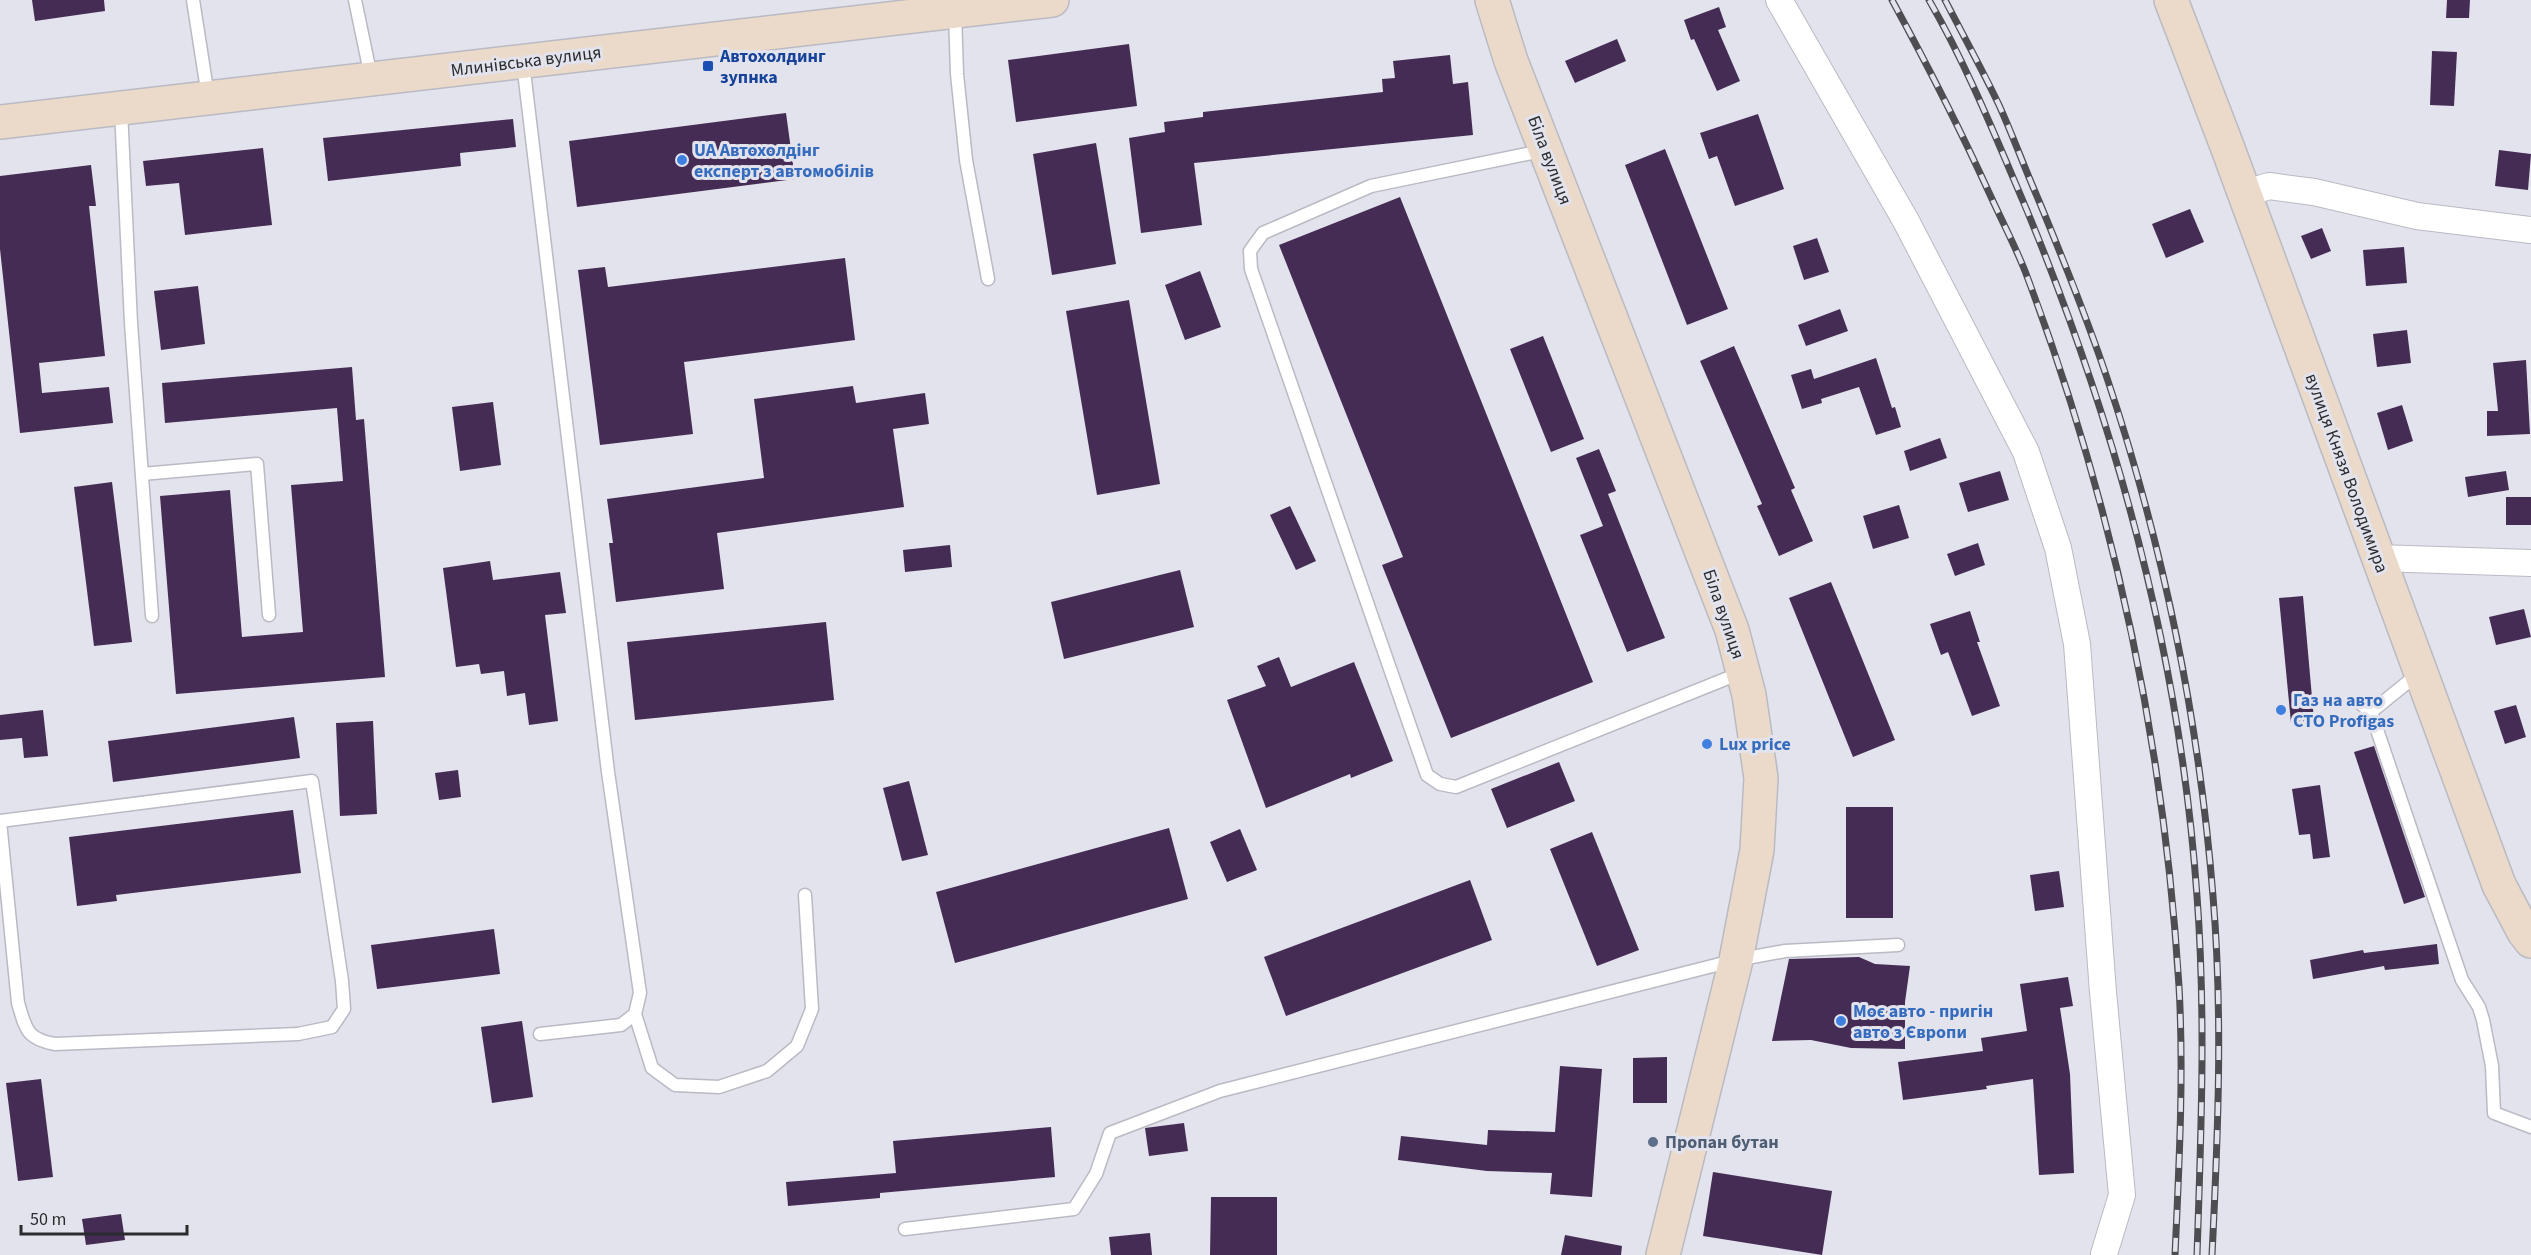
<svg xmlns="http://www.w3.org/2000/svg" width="2531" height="1255" viewBox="0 0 2531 1255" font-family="'Source Sans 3',sans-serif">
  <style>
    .building { fill: #452c55 }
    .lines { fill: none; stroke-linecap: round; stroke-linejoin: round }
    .lane-casing { stroke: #b9bac3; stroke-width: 15 }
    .street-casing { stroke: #b9bac3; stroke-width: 28 }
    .secondary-casing { stroke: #b9bac3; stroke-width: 36 }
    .lane { stroke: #fff; stroke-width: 12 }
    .street { stroke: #fff; stroke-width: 26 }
    .secondary { stroke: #ebdac9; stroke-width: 33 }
    .rail-casing { stroke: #4d4d52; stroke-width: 7 }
    .rail { stroke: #e3e3ed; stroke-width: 4.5; stroke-dasharray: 14; stroke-linecap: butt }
    .transit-dot { fill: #1a4fb4; stroke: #e3e3ed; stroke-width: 2 }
    .shop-dot { fill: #3f7fe0; stroke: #e3e3ed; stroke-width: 2 }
    .service-dot { fill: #5c6f8a; stroke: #e3e3ed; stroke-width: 2 }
    .labels { text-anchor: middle; stroke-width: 6; stroke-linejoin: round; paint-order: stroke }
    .transit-label { font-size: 18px; font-weight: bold; fill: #164399; stroke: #e3e3ed; text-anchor: start }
    .street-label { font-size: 18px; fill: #2b2b2f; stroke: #e3e3ed }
    .shop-label { font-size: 18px; font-weight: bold; fill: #366cbe; stroke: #e3e3ed; text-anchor: start }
    .service-label { font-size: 18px; font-weight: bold; fill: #4e5e75; stroke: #e3e3ed; text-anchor: start }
  </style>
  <rect width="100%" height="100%" fill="#e3e3ed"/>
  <g class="building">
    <path d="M32,0H104L105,11L35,21Z"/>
    <path d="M2447,0H2470L2469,18H2446Z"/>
    <path d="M1719,7L1726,27L1718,30L1740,81L1717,91L1694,39L1691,40L1684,20Z"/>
    <path d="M1617,39L1626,61L1575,83L1565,61Z"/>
    <path d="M1129,44L1137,106L1016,122L1008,60Z"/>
    <path d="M2432,51L2457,52L2454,106L2430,105Z"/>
    <path d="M1450,55L1453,84L1468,82L1473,135L1194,163L1202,225L1141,233L1129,138L1165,132L1164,122L1203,117V112L1383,92L1382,79L1395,78L1393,61Z"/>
    <path d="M786,113L795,179L577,207L569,141Z"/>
    <path d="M1758,114L1784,189L1735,206L1717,156L1709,159L1700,133Z"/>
    <path d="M513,119L516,147L460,153L461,166L328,181L323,138Z"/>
    <path d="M1096,143L1116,264L1052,275L1033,154Z"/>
    <path d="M263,148L272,225L185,235L179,183L146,186L143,161Z"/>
    <path d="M1665,149L1728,309L1687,325L1625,165Z"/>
    <path d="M2499,150L2531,154L2528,190L2495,186Z"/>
    <path d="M91,165L96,206H89L105,356L39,363L42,393L109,387L113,423L20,433L0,249V176Z"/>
    <path d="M1400,197L1593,682L1451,738L1382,565L1403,557L1279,245Z"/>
    <path d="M2190,209L2204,242L2166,258L2152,224Z"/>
    <path d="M2322,228L2331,251L2311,259L2301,236Z"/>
    <path d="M1817,238L1829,272L1804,280L1793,246Z"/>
    <path d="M2404,247L2407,283L2366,286L2363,250Z"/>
    <path d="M845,258L855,340L684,362L693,434L600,445L578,270L605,267L608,287Z"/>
    <path d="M1200,271L1221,327L1185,340L1165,285Z"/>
    <path d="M198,286L205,344L161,350L154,291Z"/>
    <path d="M1129,300L1160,484L1097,495L1066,311Z"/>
    <path d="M1840,309L1848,331L1806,346L1798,325Z"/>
    <path d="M2407,330L2411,363L2377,367L2373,334Z"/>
    <path d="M1543,336L1584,439L1551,452L1510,349Z"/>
    <path d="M1734,346L1795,488L1791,490L1813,541L1779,556L1757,506L1762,504L1700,361Z"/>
    <path d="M1876,358L1892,408L1895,407L1901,427L1876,435L1859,387L1821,399L1822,403L1802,409L1791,375L1811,369L1814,379Z"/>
    <path d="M2526,360L2530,434L2487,436V411H2498L2493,363Z"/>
    <path d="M352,367L356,420L364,419L385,677L176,694L160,496L230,490L242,637L303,632L291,485L343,481L337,408L165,423L162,383Z"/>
    <path d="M853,386L856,403L925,393L929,424L893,429L904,507L717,533L724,589L616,602L609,543H613L607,499L764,478L754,399Z"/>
    <path d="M493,402L501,465L460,471L452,407Z"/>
    <path d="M2402,405L2413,441L2388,450L2377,413Z"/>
    <path d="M1940,438L1947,458L1910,471L1904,451Z"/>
    <path d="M1599,449L1616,491L1608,494L1665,638L1627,652L1580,535L1603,526L1576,458Z"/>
    <path d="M2000,471L2009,500L1968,512L1959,483Z"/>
    <path d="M2506,471L2509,490L2468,497L2465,477Z"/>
    <path d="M112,482L132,642L94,646L74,487Z"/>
    <rect x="2506" y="497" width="25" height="28"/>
    <path d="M1899,505L1909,538L1873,549L1863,516Z"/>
    <path d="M1290,506L1316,561L1296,570L1270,515Z"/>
    <path d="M1978,543L1985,565L1955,576L1947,554Z"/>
    <path d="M950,545L952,567L905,572L903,550Z"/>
    <path d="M490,561L493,580L560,572L566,613L545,615L558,721L529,725L525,693L507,696L504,671L481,674L479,664L456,667L443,568Z"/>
    <path d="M1180,570L1194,627L1064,659L1051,602Z"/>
    <path d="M1831,582L1895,740L1853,757L1789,598Z"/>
    <path d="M2303,596L2314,720L2291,723L2279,598Z"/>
    <path d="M2524,609L2531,637L2496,645L2489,617Z"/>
    <path d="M1970,611L1980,642H1977L2000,706L1972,716L1948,652L1941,655L1930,624Z"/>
    <path d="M826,622L834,700L635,720L627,642Z"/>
    <path d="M1279,657L1291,687L1354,662L1393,761L1351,778L1350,774L1266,808L1227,700L1266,686L1257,666Z"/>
    <path d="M2516,705L2526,737L2505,744L2494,711Z"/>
    <path d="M43,710L48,756L24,758L22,738L0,740V715Z"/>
    <path d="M294,717L300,758L113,782L108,741Z"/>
    <path d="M373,721L377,814L340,816L336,723Z"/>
    <path d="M2374,746L2425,897L2404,904L2354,752Z"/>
    <path d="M1559,762L1575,801L1507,828L1491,789Z"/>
    <path d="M458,770L461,797L439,800L435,773Z"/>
    <path d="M909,781L928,855L902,861L883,788Z"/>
    <path d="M2320,785L2330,857L2313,859L2310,834L2299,835L2292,789Z"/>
    <rect x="1846" y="807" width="47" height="111"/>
    <path d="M293,810L301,873L116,895L117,901L77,906L69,837Z"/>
    <path d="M1169,828L1188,899L955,963L936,892Z"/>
    <path d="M1240,829L1257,870L1227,882L1210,842Z"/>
    <path d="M1592,832L1639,950L1597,966L1550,849Z"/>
    <path d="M2059,871L2064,907L2035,911L2030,875Z"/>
    <path d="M1470,880L1492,940L1286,1016L1264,957Z"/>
    <path d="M494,929L500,974L377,989L371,945Z"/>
    <path d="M2437,944L2439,964L2385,970L2384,966L2313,979L2310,960L2363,950L2364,953Z"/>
    <path d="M1859,957L1875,964L1910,966L1905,1002V1049L1851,1048L1811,1040L1772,1041L1789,959Z"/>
    <path d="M2068,977L2073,1006L2060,1008L2070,1074L2074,1173L2039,1175L2033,1079L1986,1086L1987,1089L1903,1100L1898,1062L1983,1051L1981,1038L2027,1031L2020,984Z"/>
    <path d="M522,1021L533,1097L492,1103L481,1027Z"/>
    <path d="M1667,1057V1103H1633V1058Z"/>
    <path d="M1560,1066L1602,1069L1592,1197L1550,1194L1552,1173L1487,1171L1398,1160L1401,1136L1487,1145L1488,1130L1555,1132Z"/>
    <path d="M41,1079L53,1177L18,1181L6,1083Z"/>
    <path d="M1184,1123L1188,1151L1149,1156L1145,1128Z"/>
    <path d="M1051,1127L1055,1177L880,1193V1198L788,1206L786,1182L896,1173L893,1141Z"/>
    <path d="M1713,1172L1832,1191L1822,1255L1703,1236Z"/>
    <path d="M1211,1197H1277V1255H1210Z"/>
    <path d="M121,1214L125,1240L86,1245L82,1219Z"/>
    <path d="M1150,1233L1152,1255H1111L1109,1237Z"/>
    <path d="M1565,1235L1622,1246L1621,1255H1561Z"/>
  </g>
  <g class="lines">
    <defs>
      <g id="lane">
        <path d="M193,0L208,96"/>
        <path d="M355,0L371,77"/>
        <path d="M955,13L957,74L966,160L988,279"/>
        <path d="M523,63L608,772L640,993L635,1014L621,1025L540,1034"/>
        <path d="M121,110L131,323L152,616"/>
        <path d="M1546,150L1371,186L1263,233L1250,251L1251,269L1427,775L1440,784L1456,787L1743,672"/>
        <path d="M142,474L257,464L269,615"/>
        <path d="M2361,704L2371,712L2462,980L2479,1007L2483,1020L2492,1066L2494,1113L2531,1127"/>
        <path d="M2371,712L2419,673"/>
        <path d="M0,821L312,781L342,981L344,1009L332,1027L298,1034L55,1044C26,1039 26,1029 18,1003L0,821"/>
        <path d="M635,1014L652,1068L675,1085L719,1087L767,1071L797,1046L812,1009L805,895"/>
        <path d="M905,1229L1074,1209L1096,1174L1110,1133L1220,1091L1736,960L1785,951L1898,945"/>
      </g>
      <g id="street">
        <path d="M1779,0L1906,221L2026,452L2058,548L2077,644L2103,992L2122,1195L2104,1254"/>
        <path d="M2244,194L2269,186L2314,192L2417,216L2531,230"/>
        <path d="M2378,558L2531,563"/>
      </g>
      <g id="secondary">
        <path d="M1492,0L1511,61L1732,630L1749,695L1761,778L1757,850L1736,960L1663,1255"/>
        <path d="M2171,0L2227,146L2499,885L2524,932L2531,941"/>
        <path d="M0,122L1052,0"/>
      </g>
    </defs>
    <use href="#lane" class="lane-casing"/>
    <use href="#street" class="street-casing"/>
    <use href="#secondary" class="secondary-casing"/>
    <use href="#lane" class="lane"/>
    <use href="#street" class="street"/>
    <use href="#secondary" class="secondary"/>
    <defs>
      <g id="rail">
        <path d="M1892,0C1928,66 1961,131 1992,199C2003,223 2015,246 2025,271C2112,500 2164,742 2179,986C2184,1076 2179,1166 2175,1255"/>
        <path d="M1929,0C1966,64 1994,133 2023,201C2116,423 2180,655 2197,896C2206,1015 2201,1135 2197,1255"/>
        <path d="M1945,0C1963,35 1982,69 1999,105C2013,136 2025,169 2039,201C2063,259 2087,318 2107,378C2163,545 2199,720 2213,896C2223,1015 2218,1135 2212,1255"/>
      </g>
    </defs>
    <use href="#rail" class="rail-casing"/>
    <use href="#rail" class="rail"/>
  </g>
  <rect class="transit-dot" x="702" y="60" width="12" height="12" rx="3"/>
  <g class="shop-dot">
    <circle cx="682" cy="160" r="6"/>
    <circle cx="2281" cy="710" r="6"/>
    <circle cx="1707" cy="744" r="6"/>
    <circle cx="1841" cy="1021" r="6"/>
  </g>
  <circle class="service-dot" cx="1653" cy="1142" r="6"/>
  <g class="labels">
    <g class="transit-label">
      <text x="720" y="62">Автохолдинг<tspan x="720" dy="21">зупнка</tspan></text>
    </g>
    <g class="street-label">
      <text transform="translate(526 61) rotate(-7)" y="6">Млинівська вулиця</text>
      <text transform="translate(1550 160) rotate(69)" y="6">Біла вулиця</text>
      <text transform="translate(2347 473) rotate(70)" y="6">вулиця Князя Володимира</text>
      <text transform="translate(1724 614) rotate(71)" y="6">Біла вулиця</text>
    </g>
    <g class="shop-label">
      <text x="694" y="156">UA Автохолдінг<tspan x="694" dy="21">експерт з автомобілів</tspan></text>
      <text x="2293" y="706">Газ на авто<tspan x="2293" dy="21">СТО Profigas</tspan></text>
      <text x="1719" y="750">Lux price</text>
      <text x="1853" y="1017">Моє авто - пригін<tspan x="1853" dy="21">авто з Європи</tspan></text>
    </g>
    <g class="service-label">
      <text x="1665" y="1148">Пропан бутан</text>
    </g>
  </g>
  <path d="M21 1225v9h166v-9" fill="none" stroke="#2b2b2f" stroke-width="3"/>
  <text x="30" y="1225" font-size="18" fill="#2b2b2f" stroke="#e3e3ed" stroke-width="4.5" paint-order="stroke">50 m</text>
</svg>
